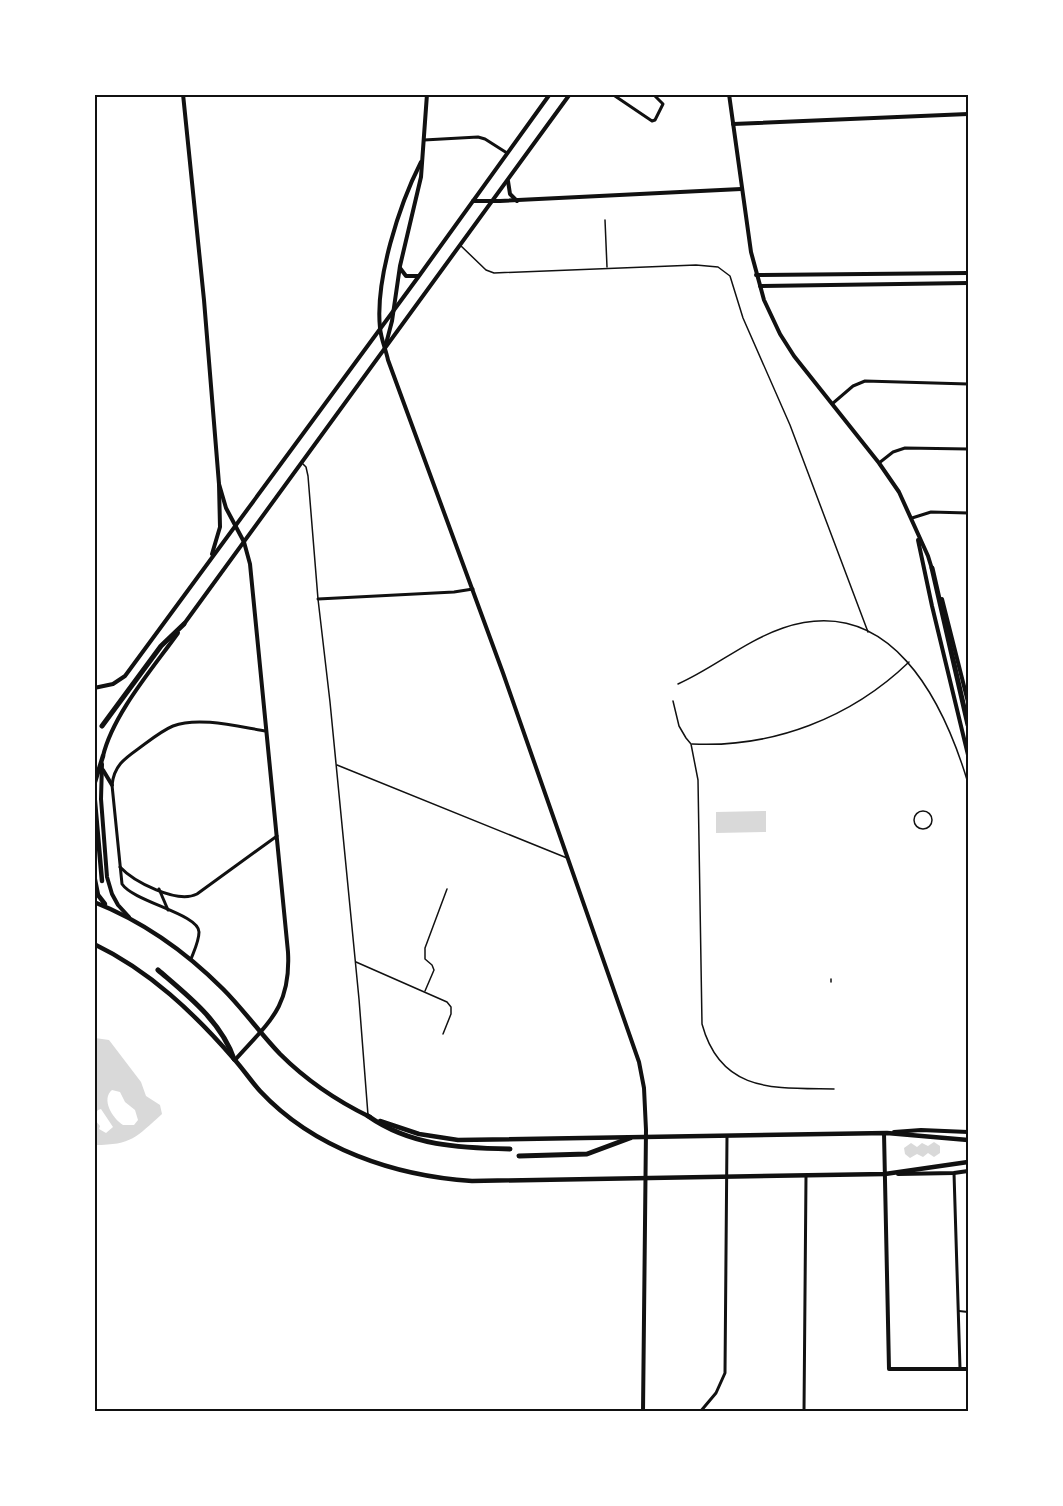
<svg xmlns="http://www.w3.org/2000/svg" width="1063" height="1506" viewBox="0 0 1063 1506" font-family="Figtree,sans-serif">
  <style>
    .water { fill: #d9d9d9; fill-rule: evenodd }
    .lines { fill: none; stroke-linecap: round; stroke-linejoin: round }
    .service { stroke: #111; stroke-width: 1.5 }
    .pedestrian { stroke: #111; stroke-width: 2 }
    .minor { stroke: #111; stroke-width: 3 }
    .tertiary { stroke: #111; stroke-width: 4 }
    .secondary { stroke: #111; stroke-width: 4 }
    .primary { stroke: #111; stroke-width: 4.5 }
    .motorway { stroke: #111; stroke-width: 5 }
    .neatline { fill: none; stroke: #111; stroke-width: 2 }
  </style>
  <rect width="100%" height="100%" fill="#fff"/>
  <g class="water">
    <path d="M766,811V832L716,833V812Z"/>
    <path d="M95,1038L109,1040L141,1082L146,1096L160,1105L162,1114C136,1137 132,1145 95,1145V1120L100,1126L99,1129L106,1133L113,1127L101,1109L98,1110L95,1114ZM112,1090L120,1092L125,1102L135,1110L138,1120L134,1125H123C112,1118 101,1099 112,1090Z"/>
    <path d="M934,1142L940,1146V1153L934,1157L928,1153L923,1157L917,1154L910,1158L905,1154L904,1148L911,1143L917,1147L922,1143L928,1146Z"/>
  </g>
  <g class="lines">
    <g class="service">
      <path d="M605,220L607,267"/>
      <path d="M460,245L486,270L494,273L696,265L718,267L730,276L743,318L790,425L868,632"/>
      <path d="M303,464L306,467L308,476L318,599L330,702L359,999L368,1115"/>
      <path d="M678,684C714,668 745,641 783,628C890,592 943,700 968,783"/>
      <path d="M673,701L679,726L686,738L691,744L698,780L702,1024C721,1094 776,1088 834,1089"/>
      <path d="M692,744C773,748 851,718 909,662"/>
      <path d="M337,765L567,858"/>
      <circle cx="923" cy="820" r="9"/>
      <path d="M356,962L447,1002L451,1007V1014L443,1034"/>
      <path d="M831,979V982"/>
      <path d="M425,991L434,970L432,965L425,959V948L447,889"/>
    </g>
    <path class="pedestrian" d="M959,1311L968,1312"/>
    <g class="minor">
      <path d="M612,94L652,121L655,120L663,104L653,94"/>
      <path d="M424,140L478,137L485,139L507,153"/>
      <path d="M832,404L853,386L865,381L968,384"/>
      <path d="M879,463L893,452L905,448L968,449"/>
      <path d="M912,518L931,512L968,513"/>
      <path d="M318,599L454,592L473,589"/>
      <path d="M120,867C134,882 177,904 197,894L277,836"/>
      <path d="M159,889L168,910"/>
      <path d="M191,959C194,951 199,941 199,932C199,914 134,902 122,884L112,785C114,766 124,759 138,749C149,741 161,731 173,726C199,716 240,727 266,731"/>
      <path d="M954,1173L960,1368"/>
      <path d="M700,1412L716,1393L725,1373L727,1136"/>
      <path d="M804,1412L806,1176"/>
    </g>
    <g class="tertiary">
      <path d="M183,94L204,300L219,484L226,508L244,542L250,564L288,952C291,1007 269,1022 235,1060"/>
      <path d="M733,124L968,114"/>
      <path d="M473,201H500L741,189"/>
      <path d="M756,275L968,273"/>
      <path d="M760,286L968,283"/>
      <path d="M884,1133L889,1369H968"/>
      <path d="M898,1174L954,1173L968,1171"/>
    </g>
    <g class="secondary">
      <path d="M729,94L751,252L764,300L780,334L794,356L879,463L899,492L928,556L932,569"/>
      <path d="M421,162C399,205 375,280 380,328C381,339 386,350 388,360L503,673L639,1062L644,1088L646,1130L643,1412"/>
      <path d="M508,181L510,194L517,201"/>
      <path d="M400,268L406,276H418"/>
      <path d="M386,344L392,321L400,266L421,177L427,94"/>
      <path d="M918,540L932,606L968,755"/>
      <path d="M212,554L220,527L219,484"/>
      <path d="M942,599L968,702"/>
      <path d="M184,624L570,94"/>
      <path d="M94,688L113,684L125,676L419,276L550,94"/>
      <path d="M103,756C113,714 153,668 178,633"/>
      <path d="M102,764L101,799L107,877L112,894L118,905L129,917"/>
      <path d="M103,770L112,785"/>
      <path d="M894,1132L921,1130L968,1132"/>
    </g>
    <g class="primary">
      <path d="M94,785L103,756"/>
      <path d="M94,791L102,881"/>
      <path d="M94,875L98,895L105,904"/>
      <path d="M94,902C142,921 187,953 223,989C243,1009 260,1033 280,1054C306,1080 337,1101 370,1117"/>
      <path d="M94,944C150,971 194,1013 234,1059C243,1069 251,1081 260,1091C314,1149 395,1176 472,1181L885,1174L968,1162"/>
      <path d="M380,1121L419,1134L458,1140L887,1133L968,1140"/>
    </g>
    <g class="motorway">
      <path d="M932,568L968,725"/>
      <path d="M102,726L161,646L184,624"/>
      <path d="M158,970C187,995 221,1021 234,1059"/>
      <path d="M368,1116C411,1146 459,1148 510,1149"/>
      <path d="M519,1156L587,1154L630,1138"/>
    </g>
  </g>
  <rect width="1063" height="1506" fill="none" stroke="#ffffff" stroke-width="192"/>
  <rect x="96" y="96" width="871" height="1314" class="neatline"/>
</svg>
